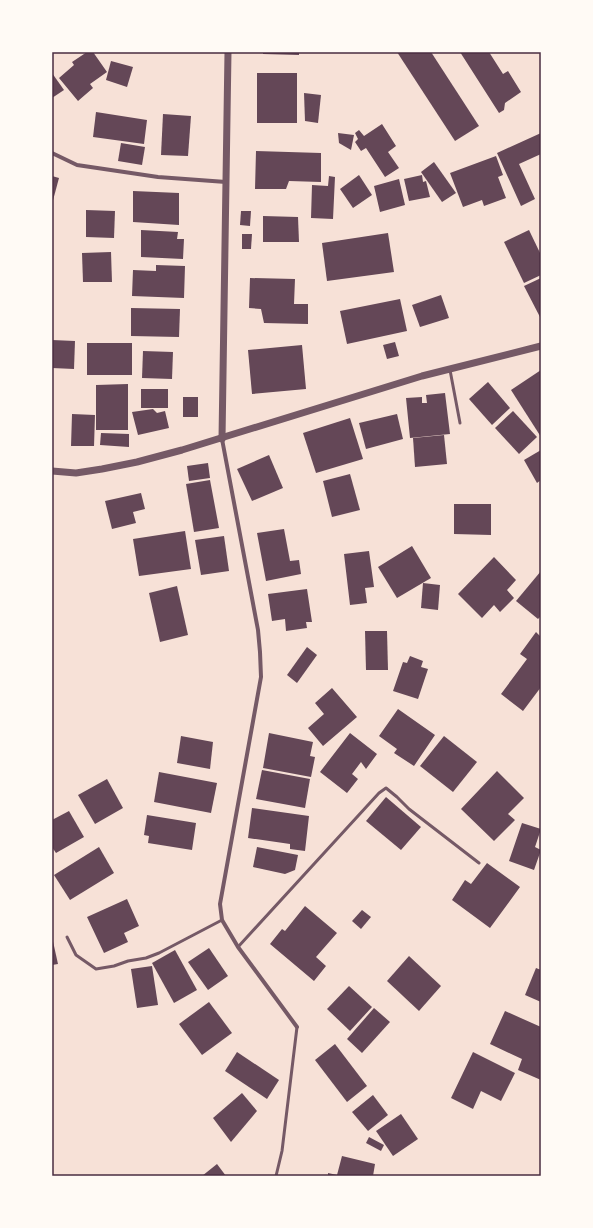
<svg xmlns="http://www.w3.org/2000/svg" width="593" height="1228" viewBox="0 0 593 1228" font-family="Arial,sans-serif">
  <style>
    .building { fill: #644757 }
    .lines { fill: none; stroke-linecap: round; stroke-linejoin: round }
    .service { stroke: #755966; stroke-width: 3 }
    .minor { stroke: #755966; stroke-width: 4 }
    .tertiary { stroke: #755966; stroke-width: 7 }
    .neatline { fill: none; stroke: #4a2c40; stroke-width: 1.5 }
  </style>
  <rect width="100%" height="100%" fill="#f7e1d7"/>
  <g class="building">
    <path d="M87,52H93L107,72L90,84L93,88L78,101L59,78L74,65L72,62Z"/>
    <path d="M263,52H299V55L263,54Z"/>
    <path d="M397,52H431L479,126L455,141Z"/>
    <path d="M460,52H489L503,74L508,71L521,92L505,103L504,110L499,113Z"/>
    <path d="M111,61L133,67L127,87L106,80Z"/>
    <path d="M52,73L64,90L52,98Z"/>
    <rect x="257" y="73" width="40" height="50"/>
    <path d="M304,93L321,95L318,123L305,121Z"/>
    <path d="M96,112L147,120L144,144L93,137Z"/>
    <path d="M163,114L191,116L188,156L161,155Z"/>
    <path d="M382,124L396,146L388,152L399,168L385,177L366,148L361,151L355,142L358,139L355,133L359,130L364,136Z"/>
    <path d="M338,133L354,135L351,150L339,143Z"/>
    <path d="M541,133V154L519,164L535,199L521,206L497,153Z"/>
    <path d="M121,143L145,147L142,165L118,161Z"/>
    <path d="M256,151L321,153V182L289,181L286,189H255Z"/>
    <path d="M496,156L503,175L498,177L506,198L484,206L482,200L463,207L450,173Z"/>
    <path d="M434,162L456,193L442,202L421,172Z"/>
    <path d="M359,175L372,195L353,208L340,189Z"/>
    <path d="M422,175L423,182L426,181L430,197L409,201L404,179Z"/>
    <path d="M52,176L59,178L52,204Z"/>
    <path d="M329,176L335,177L333,219L311,218L312,185L328,186Z"/>
    <path d="M399,179L405,205L380,212L374,186Z"/>
    <path d="M133,191L179,193V225L133,222Z"/>
    <path d="M86,210L115,211L114,238L86,237Z"/>
    <path d="M241,211H251L250,226L240,225Z"/>
    <path d="M263,216L298,217L299,242H263Z"/>
    <path d="M141,230L178,232L177,239H184L183,259L141,257Z"/>
    <path d="M529,230L541,255V275L524,283L504,242Z"/>
    <path d="M388,233L394,272L327,281L322,243Z"/>
    <path d="M242,234H252L251,249H242Z"/>
    <path d="M111,252L112,282H83L82,253Z"/>
    <path d="M156,265L185,266L184,298L132,296L133,270L156,271Z"/>
    <path d="M250,278L295,279L294,304H308V324L264,323L261,309L249,308Z"/>
    <path d="M541,278V319L524,286Z"/>
    <path d="M441,295L449,318L420,327L412,305Z"/>
    <path d="M400,299L407,331L347,344L340,311Z"/>
    <path d="M131,308L180,309L179,337L131,336Z"/>
    <path d="M52,340L75,341L74,369L52,368Z"/>
    <path d="M395,342L399,356L387,359L383,345Z"/>
    <rect x="87" y="343" width="45" height="32"/>
    <path d="M302,345L306,389L252,394L248,350Z"/>
    <path d="M143,351L173,352L172,379L142,378Z"/>
    <path d="M541,370V437L511,390Z"/>
    <path d="M488,382L510,408L492,425L469,399Z"/>
    <path d="M128,384V430H96V385Z"/>
    <rect x="141" y="389" width="27" height="19"/>
    <path d="M445,393L450,434L410,438L406,398L422,397V403H427L426,395Z"/>
    <rect x="183" y="397" width="15" height="20"/>
    <path d="M153,409L157,413L165,411L169,428L138,435L132,412Z"/>
    <path d="M513,411L537,437L519,454L495,428Z"/>
    <path d="M72,414L95,415L94,446H71Z"/>
    <path d="M397,414L403,439L366,449L359,423Z"/>
    <path d="M350,418L363,459L316,473L303,433Z"/>
    <path d="M101,433L129,434V447L100,445Z"/>
    <path d="M444,435L447,464L415,467L413,438Z"/>
    <path d="M541,450V480L537,483L524,460Z"/>
    <path d="M269,455L283,488L252,501L237,469Z"/>
    <path d="M208,463L210,478L189,481L187,466Z"/>
    <path d="M350,474L360,510L332,517L323,481Z"/>
    <path d="M210,480L219,528L194,532L186,484Z"/>
    <path d="M141,493L145,509L133,512L136,523L112,529L105,501Z"/>
    <path d="M454,504H491V535L454,534Z"/>
    <path d="M284,529L290,561L299,560L301,574L266,581L257,533Z"/>
    <path d="M185,531L191,569L139,576L133,539Z"/>
    <path d="M224,536L229,571L201,575L195,540Z"/>
    <path d="M412,546L431,578L397,598L378,567Z"/>
    <path d="M369,551L374,587L365,588L367,603L350,605L344,554Z"/>
    <path d="M494,557L516,580L507,590L514,598L500,612L494,605L482,618L458,594Z"/>
    <path d="M541,571V616L538,619L516,601Z"/>
    <path d="M423,583L440,585L438,610L421,608Z"/>
    <path d="M177,586L188,635L160,642L149,593Z"/>
    <path d="M307,589L312,622H306L307,628L286,631L285,619L272,621L268,594Z"/>
    <path d="M365,631H387L388,670H366Z"/>
    <path d="M536,632L541,637V687L523,711L501,694L527,659L520,654Z"/>
    <path d="M307,647L317,655L297,683L287,675Z"/>
    <path d="M410,656L423,661L421,667L428,669L418,699L393,691L403,662L407,663Z"/>
    <path d="M332,688L357,717L323,746L308,728L324,714L315,703Z"/>
    <path d="M398,709L435,735L414,766L394,753L397,749L379,736Z"/>
    <path d="M269,733L313,742L310,756L315,757L311,777L263,768Z"/>
    <path d="M350,733L377,754L366,769L361,762L352,774L358,779L347,793L320,772Z"/>
    <path d="M181,736L213,742L210,769L177,763Z"/>
    <path d="M444,736L477,762L453,792L420,766Z"/>
    <path d="M262,770L310,779L305,808L256,799Z"/>
    <path d="M497,771L524,798L508,814L515,820L494,841L461,809Z"/>
    <path d="M159,772L217,783L211,813L154,802Z"/>
    <path d="M107,779L123,808L95,824L78,795Z"/>
    <path d="M386,797L421,827L401,850L366,821Z"/>
    <path d="M252,808L309,816L305,851L290,849V844L248,838Z"/>
    <path d="M69,811L84,837L56,853L52,847V820Z"/>
    <path d="M147,815L196,823L192,850L148,843L149,836L144,835Z"/>
    <path d="M522,823L541,829L535,847L541,850L534,870L509,861Z"/>
    <path d="M99,847L114,873L70,900L54,875Z"/>
    <path d="M257,847L298,855L295,870L285,874L253,867Z"/>
    <path d="M487,863L520,887L490,928L452,900L465,880L471,884Z"/>
    <path d="M127,899L139,926L124,933L128,942L104,953L87,917Z"/>
    <path d="M305,906L337,933L316,957L326,966L314,981L270,944L282,929L285,931Z"/>
    <path d="M362,910L371,917L361,929L352,921Z"/>
    <path d="M52,937L58,964L52,965Z"/>
    <path d="M209,948L228,976L208,990L188,962Z"/>
    <path d="M175,950L197,990L174,1003L152,963Z"/>
    <path d="M409,956L441,986L419,1011L387,981Z"/>
    <path d="M152,966L158,1005L137,1008L131,969Z"/>
    <path d="M536,968L541,970V1002L525,995Z"/>
    <path d="M349,986L372,1007L350,1031L327,1009Z"/>
    <path d="M209,1002L232,1033L202,1055L179,1024Z"/>
    <path d="M374,1008L390,1022L362,1053L347,1039Z"/>
    <path d="M505,1011L541,1027V1080L518,1070L522,1059L490,1044Z"/>
    <path d="M335,1044L367,1086L347,1102L315,1060Z"/>
    <path d="M237,1052L279,1080L267,1099L225,1071Z"/>
    <path d="M473,1052L515,1073L501,1101L481,1091L473,1109L451,1098Z"/>
    <path d="M242,1093L257,1111L231,1142L213,1118Z"/>
    <path d="M373,1095L388,1115L368,1131L352,1112Z"/>
    <path d="M401,1114L418,1139L393,1156L376,1131Z"/>
    <path d="M369,1137L384,1145L381,1151L366,1143Z"/>
    <path d="M342,1156L375,1164L373,1176H328V1173L337,1175Z"/>
    <path d="M217,1164L226,1176H202Z"/>
  </g>
  <g class="lines">
    <g class="service">
      <path d="M450,370L460,423"/>
      <path d="M67,937L76,955L96,969L114,966L128,961L146,958L159,953L222,920"/>
      <path d="M238,947L379,793L386,788L397,797L409,809L479,863"/>
      <path d="M276,1176L282,1151L297,1027"/>
    </g>
    <g class="minor">
      <path d="M52,153L77,165L158,177L226,182"/>
      <path d="M222,439L258,630L260,652L261,677L220,904L222,920L238,947L297,1027"/>
    </g>
    <g class="tertiary">
      <path d="M222,439L228,52"/>
      <path d="M52,471L76,473L102,469L137,462L182,450L422,376L541,346"/>
    </g>
  </g>
  <rect width="593" height="1228" fill="none" stroke="#fffaf5" stroke-width="106"/>
  <rect x="53" y="53" width="487" height="1122" class="neatline"/>
</svg>
